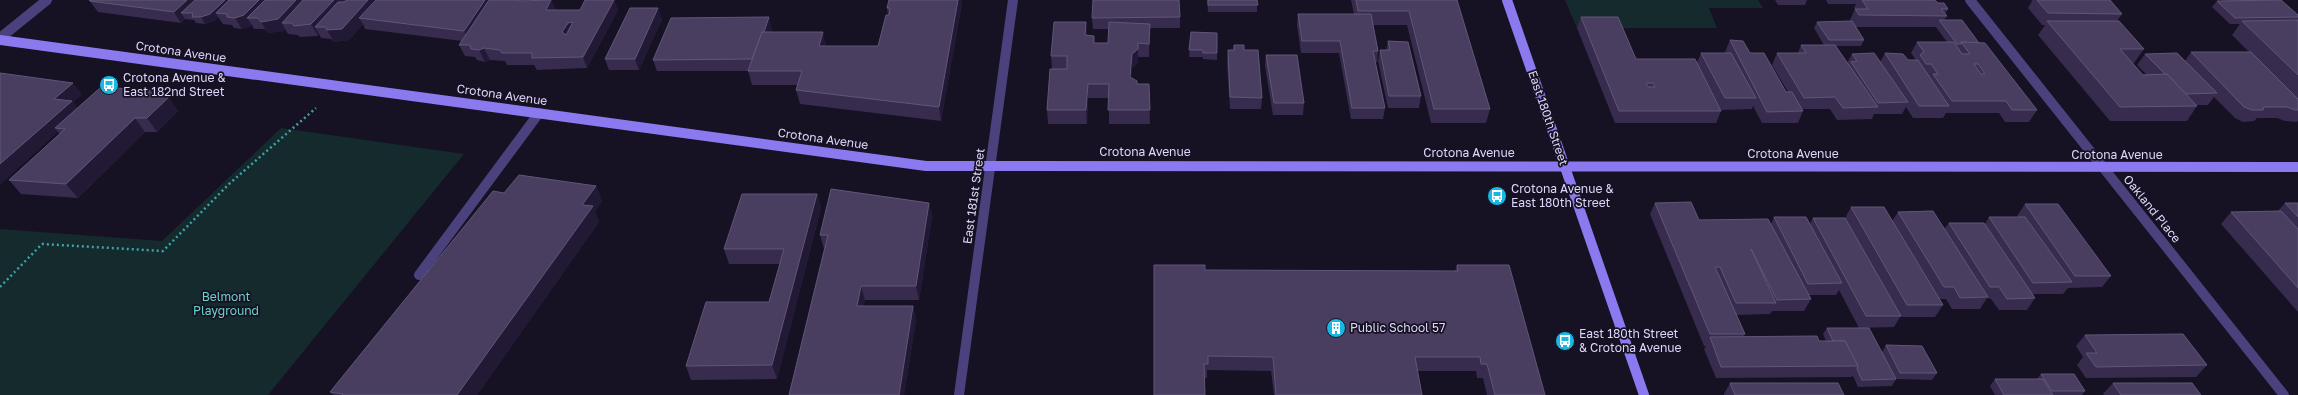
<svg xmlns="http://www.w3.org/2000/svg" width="2298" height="395" viewBox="0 0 2298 395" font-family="'Golos Text',sans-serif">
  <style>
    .green { fill: #152a2c }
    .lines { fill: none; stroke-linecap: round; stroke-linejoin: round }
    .path { stroke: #3da2a9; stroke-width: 2.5; stroke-dasharray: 2 3; stroke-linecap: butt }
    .lane { stroke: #4b417c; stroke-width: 10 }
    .street { stroke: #4b417c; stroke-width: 10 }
    .secondary { stroke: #8a79ef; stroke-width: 10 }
    .wall { fill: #372c4e; fill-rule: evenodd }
    .shaded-wall { fill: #221935 }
    .building { fill: #493e60; stroke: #605678; fill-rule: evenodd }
    .labels { text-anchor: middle; stroke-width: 3.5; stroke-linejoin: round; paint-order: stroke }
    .street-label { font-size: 12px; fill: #dfd7fa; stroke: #161123 }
    .poi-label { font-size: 12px; fill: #dfd7fa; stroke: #161123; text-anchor: start }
    .park-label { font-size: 12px; fill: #6cd2c5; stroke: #161123 }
  </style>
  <rect width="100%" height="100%" fill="#161123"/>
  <g class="green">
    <path d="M1565,0H1758L1763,8H1709L1717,28H1577Z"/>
    <path d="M281,128L464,154L268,395H0V229L162,241Z"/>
  </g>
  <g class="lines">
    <path class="path" d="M0,287L42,244L163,251L229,184L316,108"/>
    <path class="lane" d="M419,275L539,113"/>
    <g class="street">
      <path d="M1970,0L2284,395"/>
      <path d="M0,38L47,0"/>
      <path d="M959,395L1013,0"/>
    </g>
    <g class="secondary">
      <path d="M1507,0L1644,395"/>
      <path d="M0,40L926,166L2298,167"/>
    </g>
  </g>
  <g class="wall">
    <path d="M89,0H524L556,10H580L585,0H614L618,10L587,68L537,70L534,65H507L505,61L490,60L485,62L477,60L475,57L465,56L459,45L462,41L365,29L363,24L349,40L334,42L331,39L321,38L319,34L318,36L300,37L298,35L288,34L285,29L284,31L268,33L265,29H254L252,25L251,26L242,29L234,28L232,25L223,24L218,17L214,21L205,24L196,23L194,20L185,19L181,23L98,12Z"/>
    <path d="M889,0H961L962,3L941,121L800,104L796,90L798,85H752L748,71H657L653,60L772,29L771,32L826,46H878L888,15L887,8Z"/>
    <path d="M1207,0H1257V12H1208Z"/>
    <path d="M1351,0H1457L1490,109L1486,123H1431L1407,25H1373L1378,51L1377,62H1375L1385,108L1383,119H1351L1339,53H1301L1297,25L1298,14H1354Z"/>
    <path d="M1775,0H1807L1805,5H1778Z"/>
    <path d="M1826,0H1935L1938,3L1948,9L1945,14L1947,16L1944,20L1979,43L2037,110L2029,122H2005L1999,113H1946L1943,118H1913L1906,107L1902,114H1874L1872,119L1837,120L1830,109H1802L1803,111L1798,123H1762L1753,106L1752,109L1721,110L1715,99L1721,111L1716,123H1615L1577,28L1581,17L1636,59L1697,63L1701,53H1726L1725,52L1730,40L1750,53L1786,92H1788L1772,65L1777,53H1798L1801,45H1824L1814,28L1817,22L1851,21L1850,20L1855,9L1854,8L1856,4H1828ZM1856,27H1936L1947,42H1917L1911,53L1916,60H1908L1885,53L1880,62L1852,54L1847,63L1836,46H1861L1864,40Z"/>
    <path d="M2031,0H2110L2122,14L2117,21L2144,49L2134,63H2132L2143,75L2146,74L2137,65L2145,54L2185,61L2191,52H2249L2232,35L2240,24H2230L2212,7L2217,1L2238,0H2205H2281L2298,15V19L2297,20H2298V120L2297,122L2285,121L2277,118H2257L2254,121L2243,122L2235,118L2214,97L2208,105H2196L2197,106L2187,121H2110L2038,35L2045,25H2042L2028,8L2032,1Z"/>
    <path d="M1180,17V28H1150L1149,57H1138V63L1132,68L1131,78L1137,84H1149L1150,124H1109V98H1088L1087,124H1048L1047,110L1052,69L1051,56L1086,22L1087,35L1094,36V43H1108L1109,29H1093L1092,18Z"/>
    <path d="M662,19L639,70H609L605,59Z"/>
    <path d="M1191,32L1217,53V60L1203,59V57H1189Z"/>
    <path d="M1388,41L1421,96L1419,108H1388L1378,61L1380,50H1386Z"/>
    <path d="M1234,45L1244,50L1262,98L1261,109H1230L1227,62L1228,50H1233Z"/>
    <path d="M1266,55L1304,103L1303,115H1273L1265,66Z"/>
    <path d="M0,73L82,94L73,102L77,108L164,96L178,111L157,132H145L78,198L21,194L9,180L60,134Z"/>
    <path d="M596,186L602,201L595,211L599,222L477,395H333L330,392L504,193Z"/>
    <path d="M817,194L821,208L777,379L691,380L686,366L769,302L780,264H729L724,249Z"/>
    <path d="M929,203L932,217L919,300H865L863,306H913L916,320L904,395H789L824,249L820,235Z"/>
    <path d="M1655,203L1699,220L1771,224L1774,217L1810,224L1813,218H1845L1851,207L1892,221L1898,212L1944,229L1949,223L1985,224L1989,217H2018L2017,216L2025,204L2111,276L2102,287L2068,288L2063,294H2032L2035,298L2027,310H1999L1991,299L1987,298L1980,309H1952L1946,299H1939L1943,305L1935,317H1900L1894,327L1859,328L1839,290L1836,295H1809L1811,299L1804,311H1772L1770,314L1736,315L1745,334L1743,337L1826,341L1823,334L1827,328L1882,352L1886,345L1937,373L1932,380L1896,379L1892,386L1858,387L1853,376L1851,377L1716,378L1704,349L1706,346H1704L1650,214Z"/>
    <path d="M2285,203H2298V312L2221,224L2231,212L2278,211Z"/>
    <path d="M1457,265L1545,395H1487L1483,378H1477L1476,371H1417L1422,395H1274L1271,371L1207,370V378H1204L1154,395L1205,270L1455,271Z"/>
    <path d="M2085,335L2207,365L2196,377L2086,378L2077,365L2083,357L2076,346Z"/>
    <path d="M2041,374L2085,391L2082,395H1995L1990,386L1995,379H2037Z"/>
    <path d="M1730,383L1844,395H1724V394Z"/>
    <path d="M2113,383L2201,395H2104L2103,394Z"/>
  </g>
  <g class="shaded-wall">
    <path d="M187,0H206L181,13L185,19L181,23L174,12Z"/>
    <path d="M225,0H235L216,13L218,17L214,21L205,24L201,17Z"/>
    <path d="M259,0H277L247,18L252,25L251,26L242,29L235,18Z"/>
    <path d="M296,0H313L282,23L285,29L284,31L268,33L261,22Z"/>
    <path d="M334,0H343L346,5L315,27L319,34L318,36L311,24Z"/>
    <path d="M368,0H384L359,18L363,24L349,40L334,42L327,30Z"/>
    <path d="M485,0H498L470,42L464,31Z"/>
    <path d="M551,0H552L556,10H546Z"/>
    <path d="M614,0L618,10L587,68L583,57Z"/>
    <path d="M958,0H961L962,3L941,121L939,107Z"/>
    <path d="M658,8L662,19L639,70L635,59Z"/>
    <path d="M769,17L772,29L757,71L754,59Z"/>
    <path d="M573,22L567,43L562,32L568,23Z"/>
    <path d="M1086,22L1087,36L1085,35Z"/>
    <path d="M823,32L826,45L822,60L819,46Z"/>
    <path d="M484,48L490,60L485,62L479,50Z"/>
    <path d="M1138,49V63L1132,68L1130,91V77L1132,54Z"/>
    <path d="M73,83L82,94L73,102L80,112L55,128L58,132L0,185V164L54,99Z"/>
    <path d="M1088,84V98L1087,124L1086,110Z"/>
    <path d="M160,91L166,99L169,97L178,111L157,132L147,118L156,96Z"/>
    <path d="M135,118L145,132L78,198L66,184Z"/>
    <path d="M596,186L602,201L595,211L599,222L477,395H457L582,205Z"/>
    <path d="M817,194L821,208L777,379L772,365Z"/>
    <path d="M929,203L932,217L919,300L916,286Z"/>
    <path d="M861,286L865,300L861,320L857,306Z"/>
    <path d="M913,306L916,320L904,395H899Z"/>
  </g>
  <g class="building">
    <path d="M89,0H187L174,12L90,1Z"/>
    <path d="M195,0H225L210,14L201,17H192L193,13H181Z"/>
    <path d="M229,0H259L244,15L235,18L227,17V14L216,13Z"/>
    <path d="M265,0H296L278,19L261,22L258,18H247Z"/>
    <path d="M303,0H334L311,24L294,26L292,23H282Z"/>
    <path d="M347,0H368L342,29L327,30L325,27H315L338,2H345Z"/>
    <path d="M376,0H485L464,31L359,18Z"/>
    <path d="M489,0H519V1L551,0L546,10H580L585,0H614L583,57L532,58V53H502L500,50L484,48L479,50L471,49L470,45H459ZM573,22L566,35L562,32L568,23Z"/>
    <path d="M889,0H958L939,107L796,90L802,71H748L762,32H823L819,46H878L886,15H889L890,8H887Z"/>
    <path d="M1093,0H1179L1180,17L1092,18Z"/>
    <path d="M1208,0H1257L1258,5H1208Z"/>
    <path d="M1356,0H1457L1490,109H1434L1409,11H1358Z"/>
    <path d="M1862,0H1935L1938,3H1944L1948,9H1941L1947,16L1859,15L1855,9H1868Z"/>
    <path d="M2037,0H2110L2122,14L2048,13Z"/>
    <path d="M2281,0L2298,15V17L2235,18L2217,1Z"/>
    <path d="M630,8H658L635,59H605Z"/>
    <path d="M1298,14H1371L1378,51H1373L1385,108H1352L1340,41H1302Z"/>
    <path d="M769,17L764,32H762L752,59L653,60L671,18Z"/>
    <path d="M1581,17H1618L1636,59H1695L1721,111H1619ZM1646,83H1653L1655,87H1648Z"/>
    <path d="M1939,20H1962L1979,43L1961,42V44H1957Z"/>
    <path d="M2298,20V75L2242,21Z"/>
    <path d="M1852,21L1864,40H1829L1817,22Z"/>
    <path d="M2047,21H2119L2144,49H2120L2143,75L2167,74L2197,106L2120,107Z"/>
    <path d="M1054,22H1086L1085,35L1094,36V43H1108L1109,22L1150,24L1149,44L1138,43V49L1132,54L1130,77L1137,81V84H1149L1150,110H1108L1109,84H1088L1086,110H1047L1050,69H1067V56H1051Z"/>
    <path d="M1191,32L1217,33V53H1203V50H1189Z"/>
    <path d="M1730,40L1743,41L1750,53H1764L1786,92H1792L1803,111L1767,112Z"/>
    <path d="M1388,41L1408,42L1421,96H1389L1380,50H1390Z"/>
    <path d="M1917,42H1954L1962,54H1970L1961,42L1985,43L2037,110H2012L2006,101H1952L1933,74H1938L1931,64H1926L1920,55L1924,52ZM1974,64H1978L1985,74H1981Z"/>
    <path d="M1234,45H1244V50H1258L1262,98L1230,97L1228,50H1234Z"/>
    <path d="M1801,45H1835L1878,107L1843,108L1835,97L1804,98L1777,53H1806Z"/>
    <path d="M2191,52H2251L2298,99V110H2295L2287,107H2264L2263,110H2252L2244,107Z"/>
    <path d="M1701,53H1731L1756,98H1725Z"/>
    <path d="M1874,53L1908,102L1878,103L1851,62L1857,61L1852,54Z"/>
    <path d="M1885,53L1903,54L1908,60H1918L1949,106H1919Z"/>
    <path d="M2177,53L2217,93L2186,94L2167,74H2165L2145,54Z"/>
    <path d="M1266,55H1297L1304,103H1274Z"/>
    <path d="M0,73L73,83L54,99L72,101L0,164Z"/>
    <path d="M101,87L160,91L156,96L169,97L147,118H135L66,184L9,180L65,129L55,128Z"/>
    <path d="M519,175L596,186L582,205L593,206L457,395H342L343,394L330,392L493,191L504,193Z"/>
    <path d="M831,189L929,203L916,286H861L857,306H913L899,395H789L828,235H820Z"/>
    <path d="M742,194H817L772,365L686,366L706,302H769L784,249H724Z"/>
    <path d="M1691,202L1699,220L1768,219L1811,299L1777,300L1751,249L1776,303H1736L1720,267H1715L1745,334H1710L1655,203Z"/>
    <path d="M2285,203H2298V217Z"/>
    <path d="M2025,204H2058L2111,276H2075Z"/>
    <path d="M1851,207H1884L1943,305H1907Z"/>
    <path d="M1933,211L1988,297L1960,298L1954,287H1944L1898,212Z"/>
    <path d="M2281,211L2298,229V288L2231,212Z"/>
    <path d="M1774,217H1806L1842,283L1808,284Z"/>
    <path d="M1989,217H2025L2072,282L2033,283Z"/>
    <path d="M1813,218H1845L1901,316H1866Z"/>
    <path d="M1949,223H1984L2035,298L2007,299L1999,287H1990Z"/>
    <path d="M1154,265H1205V270L1458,271L1457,265H1509L1545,395H1495L1487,364H1481L1480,357H1415L1422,395H1276L1273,357L1208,356V364H1204L1205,395H1154Z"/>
    <path d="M1827,328H1869L1896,379L1862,380L1857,369L1858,366L1845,341H1833Z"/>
    <path d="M2183,334L2207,365L2096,367L2086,353H2097L2085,335Z"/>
    <path d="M1817,336L1819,341H1845L1858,366L1721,367L1710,337Z"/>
    <path d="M1886,345L1922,346L1937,373H1900Z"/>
    <path d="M2041,374H2074L2085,391H2052Z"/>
    <path d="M1995,379H2043L2053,395H2004Z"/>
    <path d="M1730,383H1838L1844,395H1735Z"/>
    <path d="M2113,383H2192L2201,395H2121Z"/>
  </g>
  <defs>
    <symbol id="bus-disc" viewBox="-11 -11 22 22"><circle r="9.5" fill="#1bb7e3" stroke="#161123"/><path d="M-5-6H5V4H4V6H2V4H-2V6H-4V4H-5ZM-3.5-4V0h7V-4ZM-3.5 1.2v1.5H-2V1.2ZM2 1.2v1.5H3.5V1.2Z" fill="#fff"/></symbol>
    <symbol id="building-disc" viewBox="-11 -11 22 22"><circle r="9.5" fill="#1bb7e3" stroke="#161123"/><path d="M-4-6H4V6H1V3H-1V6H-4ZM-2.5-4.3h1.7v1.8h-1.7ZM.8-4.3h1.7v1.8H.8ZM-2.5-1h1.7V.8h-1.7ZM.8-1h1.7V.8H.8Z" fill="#fff"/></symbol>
  </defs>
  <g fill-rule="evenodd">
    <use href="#bus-disc" x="98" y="74" width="22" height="22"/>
    <use href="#bus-disc" x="1486" y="185" width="22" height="22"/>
    <use href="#building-disc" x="1325" y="317" width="22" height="22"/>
    <use href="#bus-disc" x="1554" y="330" width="22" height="22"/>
  </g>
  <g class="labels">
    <g class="street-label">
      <text transform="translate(181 52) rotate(8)" y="4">Crotona Avenue</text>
      <text transform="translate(502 95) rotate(8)" y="4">Crotona Avenue</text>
      <text transform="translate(1548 118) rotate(71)" y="4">East 180th Street</text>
      <text transform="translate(823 139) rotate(8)" y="4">Crotona Avenue</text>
      <text x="1145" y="156">Crotona Avenue</text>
      <text x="1469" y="157">Crotona Avenue</text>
      <text x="1793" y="158">Crotona Avenue</text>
      <text x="2117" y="159">Crotona Avenue</text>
      <text transform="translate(974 196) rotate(-82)" y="4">East 181st Street</text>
      <text transform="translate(2152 209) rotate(51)" y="4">Oakland Place</text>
    </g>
    <g class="poi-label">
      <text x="123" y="82">Crotona Avenue &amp;<tspan x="123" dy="14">East 182nd Street</tspan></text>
      <text x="1511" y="193">Crotona Avenue &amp;<tspan x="1511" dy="14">East 180th Street</tspan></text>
      <text x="1350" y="332">Public School 57</text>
      <text x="1579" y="338">East 180th Street<tspan x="1579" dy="14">&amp; Crotona Avenue</tspan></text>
    </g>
    <g class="park-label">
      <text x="226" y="301">Belmont<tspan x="226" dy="14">Playground</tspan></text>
    </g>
  </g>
</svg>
